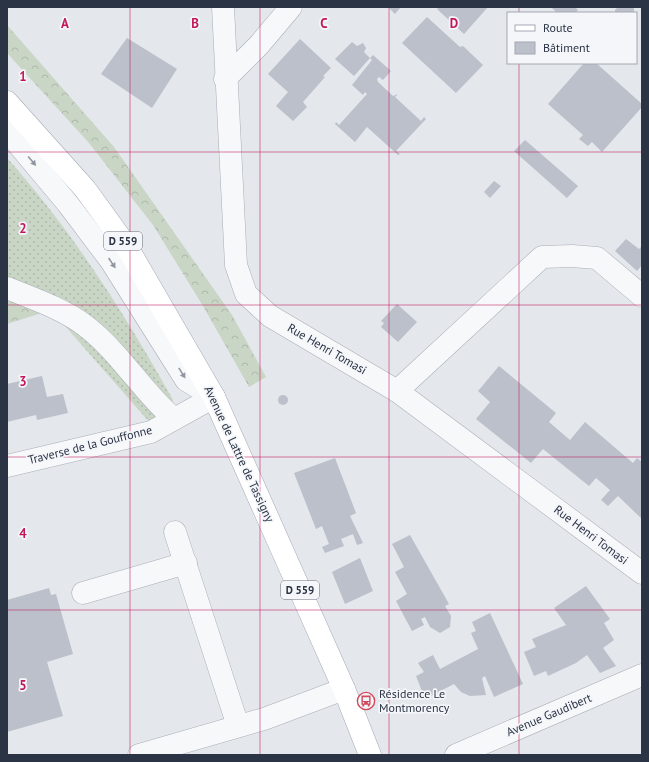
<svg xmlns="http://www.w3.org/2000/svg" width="649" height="762" viewBox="0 0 649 762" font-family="'PT Sans',sans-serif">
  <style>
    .grass { fill: url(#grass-dots) }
    .forest { fill: url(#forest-crowns) }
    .building { fill: #bbc0ca }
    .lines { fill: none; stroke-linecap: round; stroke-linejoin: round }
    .minor-casing { stroke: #a9aeb7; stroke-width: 23 }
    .major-casing { stroke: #a3abb8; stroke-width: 23 }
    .minor { stroke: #f7f8fa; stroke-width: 22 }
    .major { stroke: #fff; stroke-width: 22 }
    .oneway { fill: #9196a0 }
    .grid { fill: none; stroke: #c2185b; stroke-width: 1; stroke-opacity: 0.55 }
    .labels { text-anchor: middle; stroke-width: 3.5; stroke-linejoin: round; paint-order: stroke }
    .shield { fill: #f4f6f9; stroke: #676e7b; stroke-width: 1 }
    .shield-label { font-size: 11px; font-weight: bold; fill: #2b3445 }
    .street-label { font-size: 12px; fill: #2b3445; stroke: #f4f6f9 }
    .poi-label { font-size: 12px; fill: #2b3445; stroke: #f4f6f9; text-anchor: start }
    .grid-label { font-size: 13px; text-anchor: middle; font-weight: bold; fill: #c2185b; stroke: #f4f6f9; stroke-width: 3.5; stroke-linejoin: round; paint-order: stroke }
  </style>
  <defs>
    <pattern id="grass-dots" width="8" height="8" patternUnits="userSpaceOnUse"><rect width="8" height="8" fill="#c9d6c5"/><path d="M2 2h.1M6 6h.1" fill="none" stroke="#adb8ab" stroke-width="1.8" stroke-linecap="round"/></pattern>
    <pattern id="forest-crowns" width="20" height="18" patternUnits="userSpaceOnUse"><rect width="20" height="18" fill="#c9d6c5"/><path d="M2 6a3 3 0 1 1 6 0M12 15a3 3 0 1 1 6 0" fill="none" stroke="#adb8ab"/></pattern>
  </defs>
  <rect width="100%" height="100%" fill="#e4e7ec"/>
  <path class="grass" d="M7,158C73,232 125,314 173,400L171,406L151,424L51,310L7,294Z"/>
  <g class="forest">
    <path d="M7,25L114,147L232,315L266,377L249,387L203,306L153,225L89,143L7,53Z"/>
    <path d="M7,294L51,310L7,324Z"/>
  </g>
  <g class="building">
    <path d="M388,7H401L395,14Z"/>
    <path d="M439,7H488L464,34L437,9Z"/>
    <path d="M551,7H575L578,10L575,13H557Z"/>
    <path d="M618,7H634V13H615V10Z"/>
    <path d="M427,17L460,47L463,46L483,65L456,93L402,43Z"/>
    <path d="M127,38L177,69L152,108L101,74Z"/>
    <path d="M300,39L331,68L323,76L325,77L303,102L307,107L293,121L276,106L288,92L268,74Z"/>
    <path d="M352,42L357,46L363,43L366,48L364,52L370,58L354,76L335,59Z"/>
    <path d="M373,55L391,71L383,80L379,77L377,79L378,82L393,96L398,94L395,97L421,121L424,117L426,119L396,151L400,154L398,155L367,127L355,142L335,124L336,122L339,125L367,94L365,92L363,95L352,85L372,60L370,58Z"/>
    <path d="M584,63H596L642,104V107L602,152L592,142L588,146L579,139L583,135L548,104Z"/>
    <path d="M525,140L578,186L567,198L514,151Z"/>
    <path d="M494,181L501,186L490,198L484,192Z"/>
    <path d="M626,239L639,249L642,246V265L637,271L615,251Z"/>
    <path d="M397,304L417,322L398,342L381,327L384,323L381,321Z"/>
    <path d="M499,366L556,413L549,422L570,440L585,422L633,463L637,458L642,462V519L618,496L608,506L601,500L610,490L596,478L589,486L543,449L531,463L476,419L490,402L478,391Z"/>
    <path d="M42,376L47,397L63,394L68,413L37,420L36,415L7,422V384Z"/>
    <circle cx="283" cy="400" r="5"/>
    <path d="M335,458L356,513L350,516L363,543L357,545L353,534L341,539L344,546L325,553L322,547L329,544L322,526L316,529L294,473Z"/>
    <path d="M410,535L449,604L445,606L451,616L450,627L440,633L430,627L425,617L421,619L424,625L412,631L396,601L407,594L395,572L404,567L392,544Z"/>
    <path d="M360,558L373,591L345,604L332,572Z"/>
    <path d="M586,586L610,619L604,623L614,640L603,648L616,666L600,673L587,655L576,663L548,676L546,671L534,676L524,652L536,647L532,639L566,625L554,608Z"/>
    <path d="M49,588L51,595L56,594L73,654L47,662L63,716L7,732V600Z"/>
    <path d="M490,613L523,684L494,697L485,676L482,678L486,695L470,696L461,692L454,684L425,699L416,676L424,672L418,663L433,655L440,669L478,649L471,633L476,631L472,622Z"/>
  </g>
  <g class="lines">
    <defs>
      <g id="minor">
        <path d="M223,7L236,265L246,294L270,316L397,391L642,573"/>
        <path d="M225,79L259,45L291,7"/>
        <path d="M7,131L68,204L111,261L186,380L214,397"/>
        <path d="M7,288C34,299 64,309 87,327C120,353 142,391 174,419"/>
        <path d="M397,391L542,257L572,256L597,258L642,296"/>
        <path d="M7,466L151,432L214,397"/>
        <path d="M175,532L238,726"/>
        <path d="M83,593L186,563"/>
        <path d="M139,755L264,719L344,689"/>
        <path d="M456,755L642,675"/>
      </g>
      <path id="major" d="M7,102L85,189L127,247L214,397L344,689L370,755"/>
    </defs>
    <use href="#minor" class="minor-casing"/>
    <use href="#major" class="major-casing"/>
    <use href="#minor" class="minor"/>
    <use href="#major" class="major"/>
  </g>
  <defs><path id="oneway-solid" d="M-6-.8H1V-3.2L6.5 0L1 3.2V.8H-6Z"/></defs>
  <g class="oneway">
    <use href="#oneway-solid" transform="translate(32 161) rotate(50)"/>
    <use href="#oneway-solid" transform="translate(112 263) rotate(56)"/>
    <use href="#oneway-solid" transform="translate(182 373) rotate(58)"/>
  </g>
  <path class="grid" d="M130,7V755M260,7V755M389,7V755M519,7V13M519,63V755M7,152H642M7,305H642M7,457H642M7,610H642"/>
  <defs>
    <symbol id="bus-ring" viewBox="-11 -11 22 22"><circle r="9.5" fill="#f4f6f9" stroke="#d1495b" stroke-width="1.5"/><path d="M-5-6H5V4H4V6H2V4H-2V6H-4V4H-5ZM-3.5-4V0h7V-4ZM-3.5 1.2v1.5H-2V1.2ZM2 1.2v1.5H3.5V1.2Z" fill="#d1495b"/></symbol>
  </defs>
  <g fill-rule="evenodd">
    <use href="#bus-ring" x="356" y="691" width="20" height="20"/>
  </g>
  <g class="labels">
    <g class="shield">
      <rect x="104" y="232" width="38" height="18" rx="3"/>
      <rect x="281" y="581" width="38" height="18" rx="3"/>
    </g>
    <g class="shield-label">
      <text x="123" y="245">D 559</text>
      <text x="300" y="594">D 559</text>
    </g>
    <g class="street-label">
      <text transform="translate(327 349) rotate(30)" y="4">Rue Henri Tomasi</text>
      <text transform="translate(90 445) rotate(-14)" y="4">Traverse de la Gouffonne</text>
      <text transform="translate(239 454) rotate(65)" y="4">Avenue de Lattre de Tassigny</text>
      <text transform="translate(591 535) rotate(37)" y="4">Rue Henri Tomasi</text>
      <text transform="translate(549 715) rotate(-23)" y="4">Avenue Gaudibert</text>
    </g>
    <g class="poi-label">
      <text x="379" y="698">Résidence Le<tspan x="379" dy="14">Montmorency</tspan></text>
    </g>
  </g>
  <g class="grid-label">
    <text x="65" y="28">A</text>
    <text x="195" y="28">B</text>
    <text x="324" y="28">C</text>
    <text x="454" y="28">D</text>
    <text x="23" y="81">1</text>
    <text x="23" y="233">2</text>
    <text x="23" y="386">3</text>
    <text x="23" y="538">4</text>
    <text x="23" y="690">5</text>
  </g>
  <rect width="649" height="762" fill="none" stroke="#2b3445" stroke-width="16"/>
  <rect x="507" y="12" width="130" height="52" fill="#f4f6f9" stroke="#a4a8b1"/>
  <rect x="515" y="25" width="20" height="6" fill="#ffffff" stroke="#a4a8b1"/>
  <text x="543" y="32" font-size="12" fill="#2b3445">Route</text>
  <rect x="515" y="42" width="20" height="12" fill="#bbc0ca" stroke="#a4a8b1"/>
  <text x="543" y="52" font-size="12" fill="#2b3445">Bâtiment</text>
</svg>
